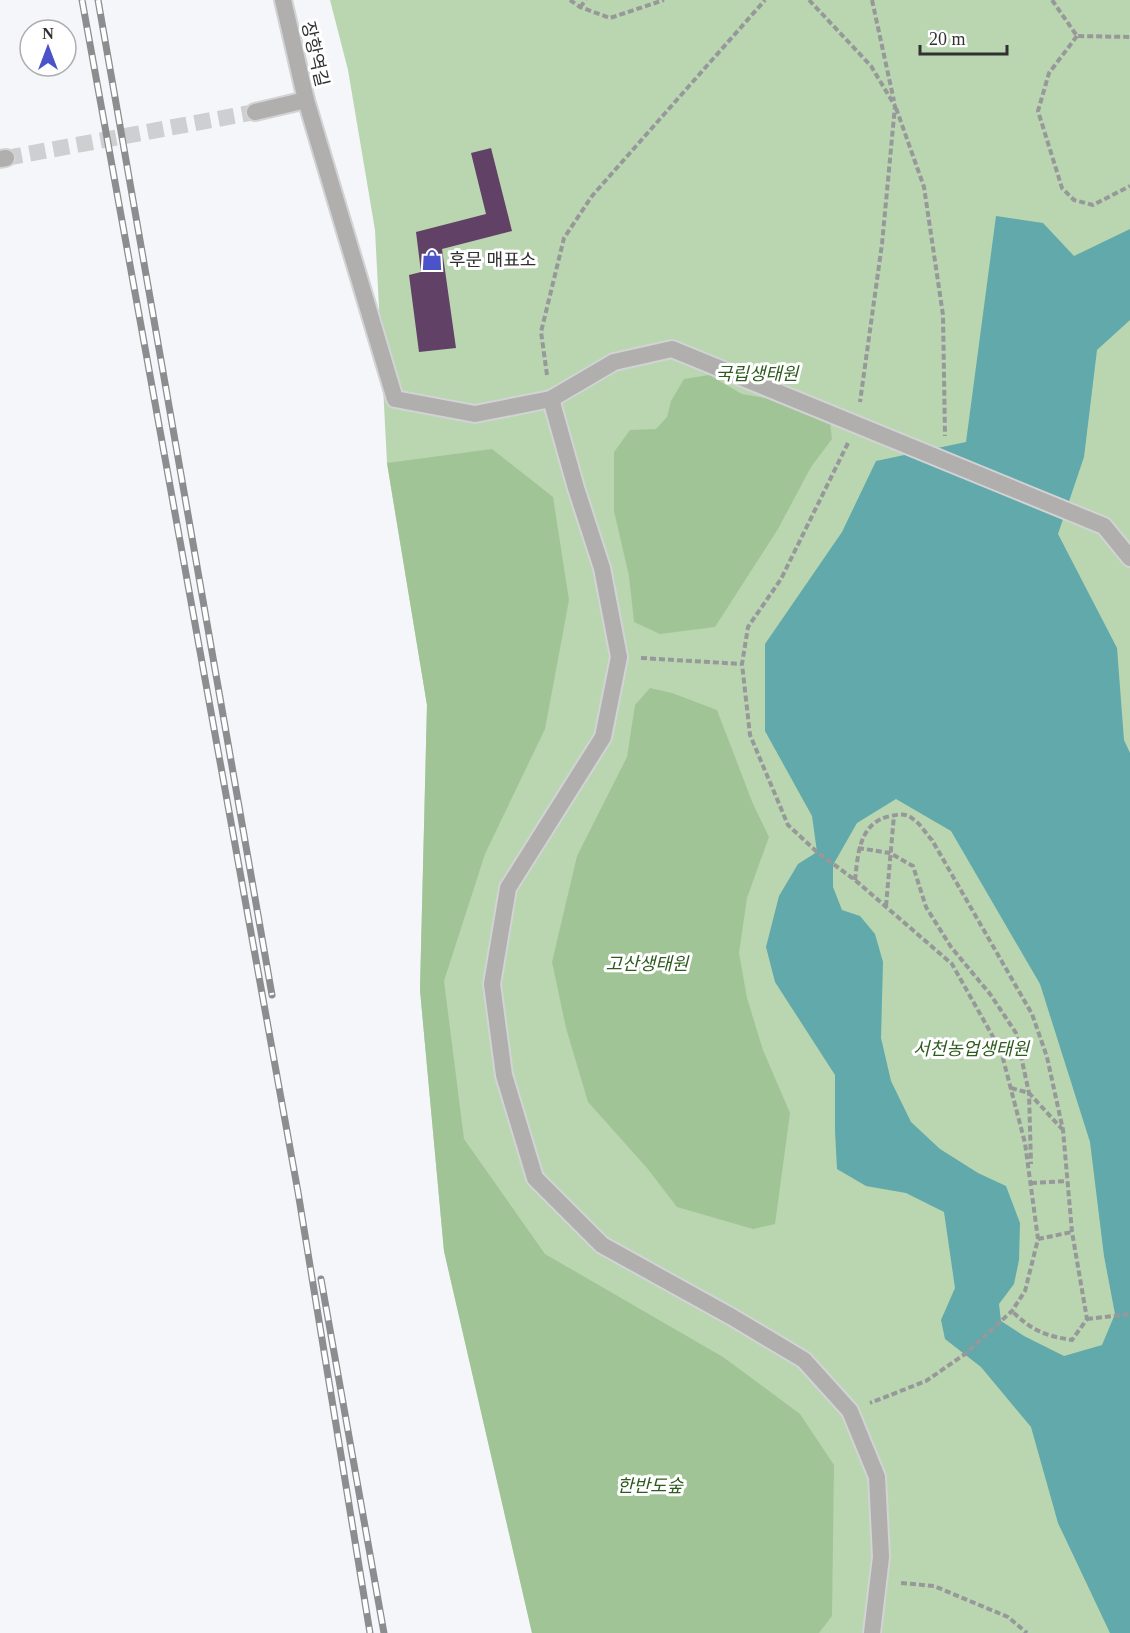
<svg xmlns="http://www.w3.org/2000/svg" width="1130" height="1633" viewBox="0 0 1130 1633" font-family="'Times New Roman','Noto Sans KR',serif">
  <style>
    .green { fill: #b9d6b0 }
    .forest { fill: #a1c496 }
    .water { fill: #61a9ab; fill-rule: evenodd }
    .building { fill: #624166 }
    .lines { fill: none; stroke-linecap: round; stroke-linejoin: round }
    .minor-tunnel { stroke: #cdcfd1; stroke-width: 16; stroke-dasharray: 16 8; stroke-linecap: butt }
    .minor-casing { stroke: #d1d3d5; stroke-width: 20 }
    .path { stroke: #97989a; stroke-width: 4; stroke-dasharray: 6 3; stroke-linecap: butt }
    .minor { stroke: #b0afae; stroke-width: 16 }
    .rail-casing { stroke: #8c8d8f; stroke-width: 7 }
    .rail { stroke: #fff; stroke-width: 4.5; stroke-dasharray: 14; stroke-linecap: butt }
    .labels { text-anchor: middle; stroke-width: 6; stroke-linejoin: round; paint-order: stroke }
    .street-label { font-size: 18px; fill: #313132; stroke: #fff }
    .poi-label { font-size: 18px; fill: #313132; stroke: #fff; text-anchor: start }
    .park-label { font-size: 18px; font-style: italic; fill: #2e5b1e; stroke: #fff }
  </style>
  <rect width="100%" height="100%" fill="#f4f6f9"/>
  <path class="green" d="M330,0H1130V1633H532L444,1251L420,990L427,705L387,463L375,230L348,70Z"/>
  <g class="forest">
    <path d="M709,375L742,394L795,403L830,422L832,439L811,467L778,529L715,627L660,634L634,622L629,576L614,511V452L630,430L656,429L667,417L671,401L684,379Z"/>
    <path d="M492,449L553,497L569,600L545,729L485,854L444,981L464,1139L545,1254L723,1357L800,1414L834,1465L832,1616L819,1633H532L444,1251L420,990L427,705L387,463Z"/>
    <path d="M650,688L672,693L717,710L753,804L769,837L747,898L739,953L747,998L763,1050L790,1113L775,1224L753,1229L677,1207L647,1168L588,1102L566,1028L552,962L577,856L627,757L635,705Z"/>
  </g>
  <path class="water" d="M996,216L1043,223L1074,256L1130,229V320L1097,350L1084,457L1058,534L1117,648L1124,740L1130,753V1633H1110L1058,1523L1031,1427L981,1367L945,1339L941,1320L955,1288L944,1212L906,1193L866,1186L837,1169L835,1131V1075L775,982L766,947L779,896L798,864L817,852L812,816L765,731V644L842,532L876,461L966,442ZM896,799L951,831L1040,984L1090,1142L1104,1256L1115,1314L1102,1345L1064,1356L1024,1336L1001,1321L999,1304L1014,1284L1019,1260L1020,1223L1006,1186L978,1173L940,1149L911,1122L891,1081L881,1038L883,962L875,934L860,916L842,910L833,887V865L857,823Z"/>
  <path class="building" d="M491,148L512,231L442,249L456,348L419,352L409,275L421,272L416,232L486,214L471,153Z"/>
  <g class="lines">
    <path class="minor-tunnel" d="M6,158L255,112"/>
    <defs>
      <g id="minor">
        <path d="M306,100L395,399L475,414L551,399L576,488L602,568L619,657L603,737L508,888L492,984L504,1075L535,1178L602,1245L732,1317L804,1360L850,1411L877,1477L881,1557L872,1633"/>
        <path d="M255,112L306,100L283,0"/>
        <path d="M0,159L6,158"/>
        <path d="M551,399L614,362L672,349L1104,526L1130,558"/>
      </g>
    </defs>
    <use href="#minor" class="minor-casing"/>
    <g class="path">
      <path d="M570,0L580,7L610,18L664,0"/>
      <path d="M809,0L871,66L895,106L882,244L860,402"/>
      <path d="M872,0L894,101"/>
      <path d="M1052,0L1077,36L1130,37"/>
      <path d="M580,7L586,0"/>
      <path d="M1077,36L1049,73L1038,111L1062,188L1074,200L1093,205L1130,186"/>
      <path d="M896,108L924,187L943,315L945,436"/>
      <path d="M547,375L541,332L564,238L592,196L765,0"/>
      <path d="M848,443L781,579L748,627L742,664L750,735L788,825L817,852L855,880L952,964L1001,1051L1025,1143L1038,1239L1025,1291L1012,1311L965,1354L926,1381L870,1403"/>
      <path d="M641,658L742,664"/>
      <path d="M858,848L890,853L913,866L926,907L951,947L990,994L1016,1033L1029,1093L1031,1164"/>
      <path d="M855,880C858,854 859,822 891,816C899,814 906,813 913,819C920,823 926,834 932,840L1032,1014L1047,1057L1063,1130L1072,1232L1087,1319L1072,1340C1045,1336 1031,1330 1012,1311"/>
      <path d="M886,906L894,815"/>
      <path d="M1011,1088L1029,1093L1062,1129"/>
      <path d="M1031,1183L1067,1181"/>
      <path d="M1038,1239L1072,1232"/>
      <path d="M1087,1319L1130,1314"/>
      <path d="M901,1583L934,1586L1008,1617L1027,1633"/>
    </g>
    <use href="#minor" class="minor"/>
    <defs>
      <g id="rail">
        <path d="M82,0L298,1192L370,1633"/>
        <path d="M98,0L272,995"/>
        <path d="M321,1279L384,1633"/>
      </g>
    </defs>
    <use href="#rail" class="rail-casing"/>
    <use href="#rail" class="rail"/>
  </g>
  <defs>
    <symbol id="shop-bare" viewBox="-9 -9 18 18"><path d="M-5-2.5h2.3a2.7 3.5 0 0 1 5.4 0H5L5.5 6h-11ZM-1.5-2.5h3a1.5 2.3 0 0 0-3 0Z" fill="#4b53c8" stroke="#fff" stroke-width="2.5" paint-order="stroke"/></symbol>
  </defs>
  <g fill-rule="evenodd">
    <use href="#shop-bare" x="417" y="245" width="30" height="30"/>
  </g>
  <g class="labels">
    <g class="street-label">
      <text transform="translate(315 54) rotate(77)" y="6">장항역길</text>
    </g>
    <g class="poi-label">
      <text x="449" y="266">후문 매표소</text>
    </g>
    <g class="park-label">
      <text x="757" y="380">국립생태원</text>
      <text x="647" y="970">고산생태원</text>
      <text x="971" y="1055">서천농업생태원</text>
      <text x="650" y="1492">한반도숲</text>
    </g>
  </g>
  <g transform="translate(48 48)"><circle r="28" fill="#ffffff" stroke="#adadad" stroke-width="1.5"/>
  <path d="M0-4.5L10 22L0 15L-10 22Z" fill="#4b53c8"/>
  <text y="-9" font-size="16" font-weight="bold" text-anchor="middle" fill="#313132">N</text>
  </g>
  <path d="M920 45v9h87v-9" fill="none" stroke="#313132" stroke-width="3"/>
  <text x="929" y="45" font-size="18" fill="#313132" stroke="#ffffff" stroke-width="4.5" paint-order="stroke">20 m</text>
</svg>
